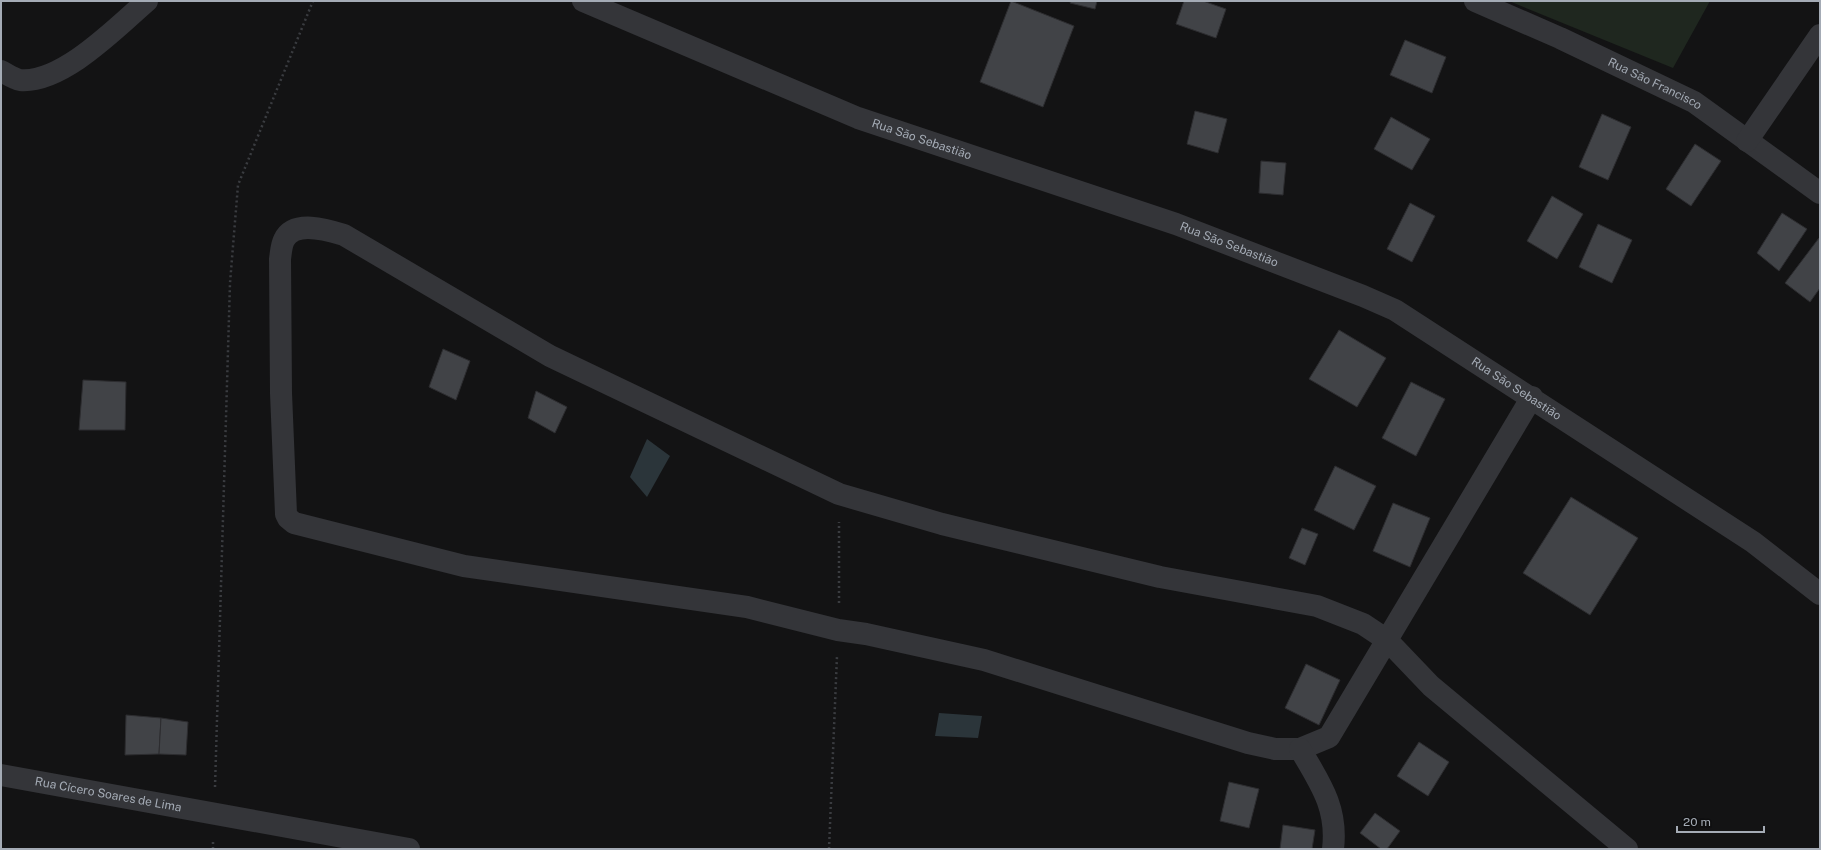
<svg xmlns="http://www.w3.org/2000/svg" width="1821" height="850" viewBox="0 0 1821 850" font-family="'Public Sans',sans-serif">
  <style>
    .green { fill: #1f271f }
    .water { fill: #2b353a }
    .building { fill: #414347; stroke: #2d2d30 }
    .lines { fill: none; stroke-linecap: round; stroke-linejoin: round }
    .path { stroke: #3a3c40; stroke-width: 2.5; stroke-dasharray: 2 3; stroke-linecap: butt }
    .minor { stroke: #343539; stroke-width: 22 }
    .labels { text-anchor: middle; stroke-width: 3; stroke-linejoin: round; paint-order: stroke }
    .street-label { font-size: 12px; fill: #a4abb5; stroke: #0e0e0f }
  </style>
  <rect width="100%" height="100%" fill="#131314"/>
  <path class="green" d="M1509,1H1710L1673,68Z"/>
  <g class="water">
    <path d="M647,439L670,456L647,497L630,477Z"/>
    <path d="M939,713L982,716L978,738L935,736Z"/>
  </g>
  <g class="building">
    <path d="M1011,1L1074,26L1043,107L980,82Z"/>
    <path d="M1071,1H1097L1095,9L1070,3Z"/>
    <path d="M1184,1H1203L1226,9L1216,38L1176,24Z"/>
    <path d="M1405,40L1446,57L1432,93L1390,75Z"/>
    <path d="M1195,111L1227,119L1218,153L1187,144Z"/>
    <path d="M1602,114L1631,127L1608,180L1579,167Z"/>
    <path d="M1391,117L1430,139L1412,170L1374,149Z"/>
    <path d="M1695,144L1721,161L1691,206L1666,189Z"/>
    <path d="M1261,161L1286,163L1283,195L1259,193Z"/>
    <path d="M1552,196L1583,214L1557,259L1527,241Z"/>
    <path d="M1410,203L1435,216L1412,262L1387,249Z"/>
    <path d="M1782,213L1807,229L1779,271L1757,253Z"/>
    <path d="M1598,224L1632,240L1612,283L1579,267Z"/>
    <path d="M1819,238L1820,239V288L1810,302L1785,283Z"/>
    <path d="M1339,330L1386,358L1357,407L1309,379Z"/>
    <path d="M443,349L470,361L456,400L429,387Z"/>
    <path d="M83,380L126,382L125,430H79Z"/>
    <path d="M1411,382L1445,399L1416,456L1382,438Z"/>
    <path d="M536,391L567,407L555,433L528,418Z"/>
    <path d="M1335,466L1376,486L1354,530L1314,510Z"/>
    <path d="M1571,497L1638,538L1590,615L1523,573Z"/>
    <path d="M1393,503L1430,518L1410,567L1373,551Z"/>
    <path d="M1302,528L1318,534L1305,565L1289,558Z"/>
    <path d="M1306,664L1340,680L1319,725L1285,708Z"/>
    <path d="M126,715L161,718L159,754L125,755Z"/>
    <path d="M161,718L188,722L186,755L159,754Z"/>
    <path d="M1419,742L1449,762L1428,796L1397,776Z"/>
    <path d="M1229,782L1259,789L1249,828L1220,821Z"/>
    <path d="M1375,813L1400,831L1387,849H1381L1360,833Z"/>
    <path d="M1283,825L1315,830L1312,849H1280Z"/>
  </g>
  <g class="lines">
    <g class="path">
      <path d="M839,603V522"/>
      <path d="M215,787L230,283L238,185L313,1"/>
      <path d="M213,849V840"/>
      <path d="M829,849L837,656"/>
    </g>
    <g class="minor">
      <path id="s1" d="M583,1L858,118L1176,224L1363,296L1395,310L1753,542L1820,594"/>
      <path id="s2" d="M1475,1L1560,38L1694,102L1820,193"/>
      <path d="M1,71C7,74 14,79 20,80C62,84 117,27 147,1"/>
      <path d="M1747,141L1820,35"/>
      <path d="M1532,397L1329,737L1300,749H1275L1248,743L984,660L866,634L838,630L747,607L464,566L294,523L288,518L286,514L281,393L280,259C281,253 281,246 284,240C294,219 328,230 344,235L550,356L839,494L942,524L1160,577L1317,606L1363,624L1387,640L1431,686L1627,849"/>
      <path d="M1300,749C1320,783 1338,808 1333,849"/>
      <path id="s3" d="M1,775L409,849"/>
    </g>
  </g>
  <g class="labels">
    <g class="street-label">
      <text dy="4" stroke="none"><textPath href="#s2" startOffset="198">Rua São Francisco</textPath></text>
      <text dy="4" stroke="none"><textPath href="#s1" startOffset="366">Rua São Sebastião</textPath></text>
      <text dy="4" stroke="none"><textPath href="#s1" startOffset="691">Rua São Sebastião</textPath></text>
      <text dy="4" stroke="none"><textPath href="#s1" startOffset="1014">Rua São Sebastião</textPath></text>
      <text dy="4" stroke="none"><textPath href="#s3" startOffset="109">Rua Cícero Soares de Lima</textPath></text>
    </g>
  </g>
  <rect width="1821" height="850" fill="none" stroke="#a4abb5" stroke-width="4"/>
  <path d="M1677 826v6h87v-6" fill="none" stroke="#a4abb5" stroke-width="2"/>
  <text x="1683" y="826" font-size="12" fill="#a4abb5" stroke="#0e0e0f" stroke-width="3" paint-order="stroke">20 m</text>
</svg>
